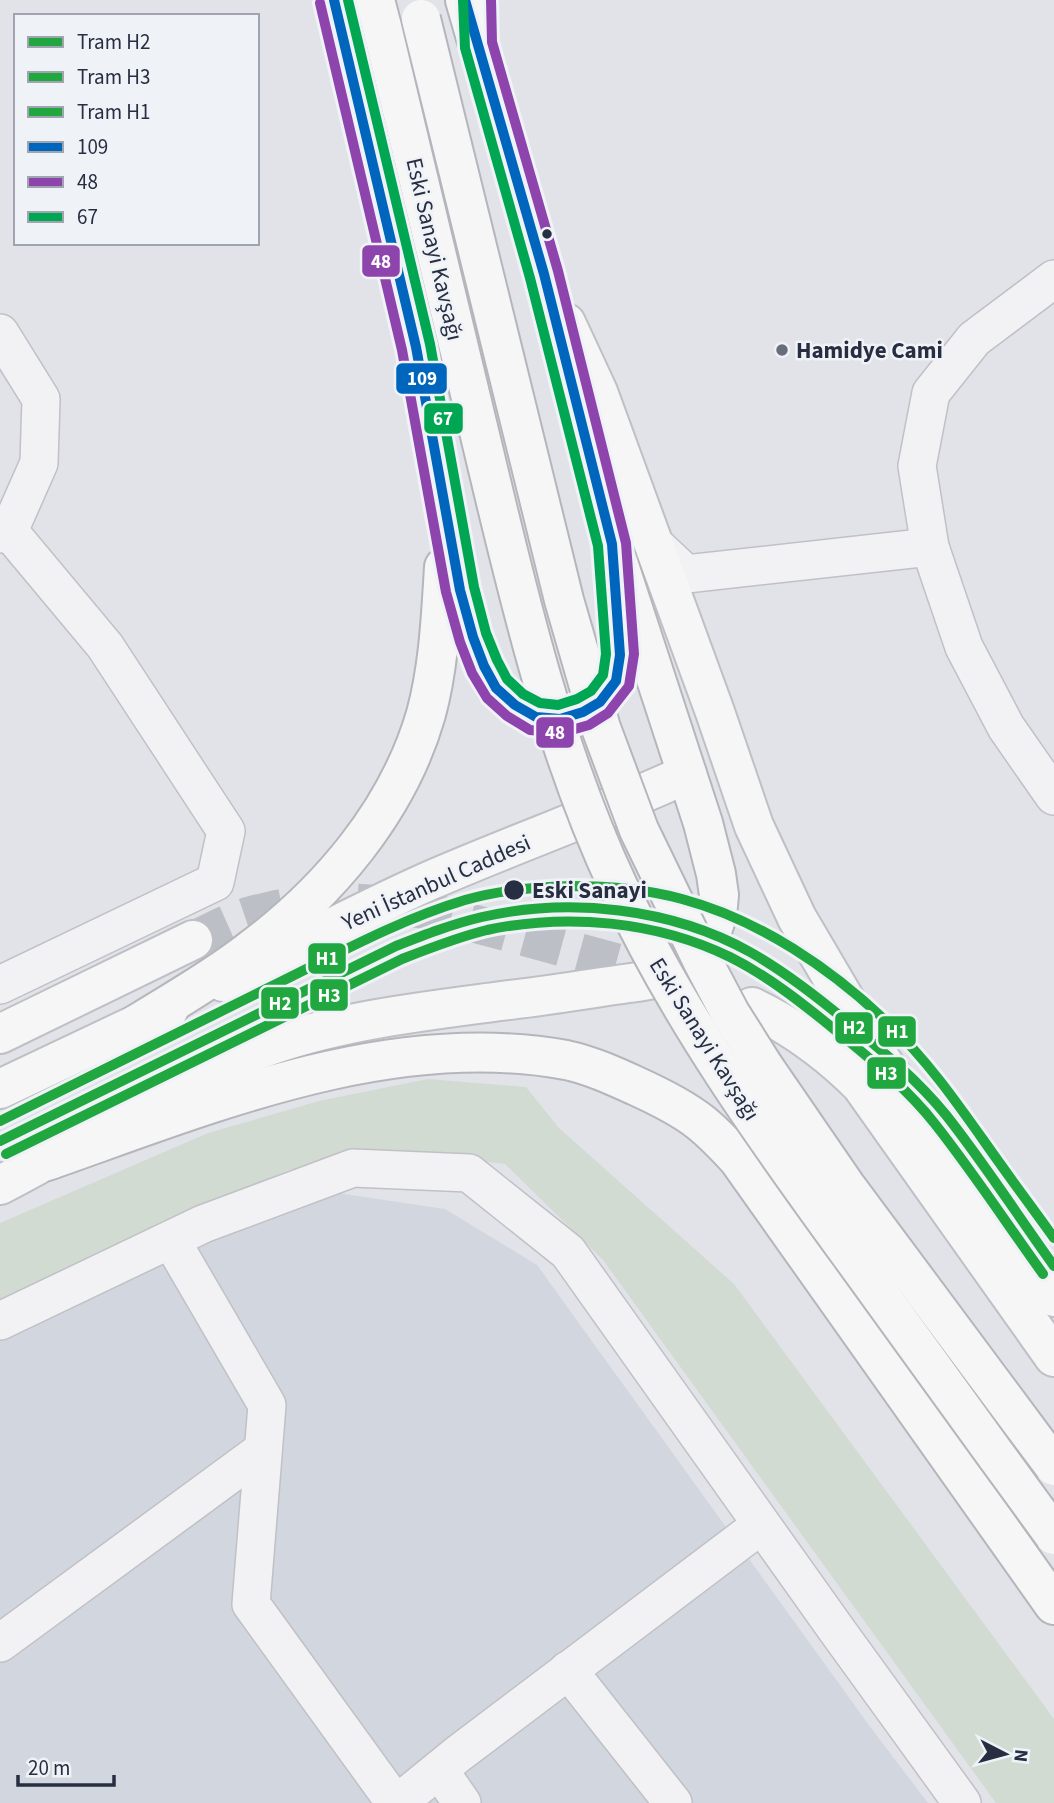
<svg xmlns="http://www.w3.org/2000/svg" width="1054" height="1803" viewBox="0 0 1054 1803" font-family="'Source Sans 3',sans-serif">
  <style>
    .built { fill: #d2d6de }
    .green { fill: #d1dbd2 }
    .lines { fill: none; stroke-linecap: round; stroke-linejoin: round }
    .primary-tunnel { stroke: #bdbfc7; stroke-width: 38; stroke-dasharray: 38 19; stroke-linecap: butt }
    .street-casing { stroke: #c0c1c6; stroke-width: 40 }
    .primary-casing { stroke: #bec0c5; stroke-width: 42 }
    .highway-casing { stroke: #b4b6bc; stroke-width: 42 }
    .street { stroke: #f2f2f4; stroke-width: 37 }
    .primary { stroke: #f6f6f7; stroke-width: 38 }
    .highway { stroke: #f6f6f7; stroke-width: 38 }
    .highway-bridge-casing { stroke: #b4b6bc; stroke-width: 42; stroke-linecap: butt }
    .highway-bridge { stroke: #f6f6f7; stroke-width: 38 }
    .bus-1-casing { stroke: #eff2f7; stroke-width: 16 }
    .bus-2-casing { stroke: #eff2f7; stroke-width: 16 }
    .bus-3-casing { stroke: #eff2f7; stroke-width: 16 }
    .bus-1 { stroke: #0065bd; stroke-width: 10 }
    .bus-2 { stroke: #8e44ad; stroke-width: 10 }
    .bus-3 { stroke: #00a651; stroke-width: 10 }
    .tram-1-casing { stroke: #eff2f7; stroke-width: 16 }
    .tram-2-casing { stroke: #eff2f7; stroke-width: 16 }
    .tram-3-casing { stroke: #eff2f7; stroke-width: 16 }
    .tram-1 { stroke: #21a73f; stroke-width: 10 }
    .tram-2 { stroke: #21a73f; stroke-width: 10 }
    .tram-3 { stroke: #21a73f; stroke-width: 10 }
    .bus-dot { fill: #272e42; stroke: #eff2f7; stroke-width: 2.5 }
    .poi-dot { fill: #686d7c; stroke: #eff2f7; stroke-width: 2.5 }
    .labels { text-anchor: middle; stroke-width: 5; stroke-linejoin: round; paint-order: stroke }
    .street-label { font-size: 23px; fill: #272e42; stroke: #eff2f7 }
    .poi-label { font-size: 23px; font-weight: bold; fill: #272e42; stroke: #eff2f7; text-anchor: start }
    .stop-label { font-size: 23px; font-weight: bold; fill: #272e42; stroke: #eff2f7; text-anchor: start }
    .line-badge { stroke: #eff2f7; stroke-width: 2.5 }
    .badge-label { font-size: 19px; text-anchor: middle; font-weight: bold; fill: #fff }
  </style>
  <rect width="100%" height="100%" fill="#e2e3e8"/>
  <path class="built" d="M331,1192L445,1209L537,1265L871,1728L928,1803H0V1305Z"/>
  <path class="green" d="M428,1079L526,1087L559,1128L734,1284L1054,1719V1803H996L603,1260L505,1164L396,1152L288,1170L0,1300V1223L208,1133L319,1101Z"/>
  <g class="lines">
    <path class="primary-tunnel" d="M193,940C209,933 225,924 242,918C250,915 259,913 268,911C322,898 374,901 428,911L678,979"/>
    <defs>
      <g id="street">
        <path d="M1054,279L974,339L931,393L917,466L930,547L964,647L1006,727L1054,796"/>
        <path d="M0,333L41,399L39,463L9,531L0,534"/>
        <path d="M653,543L686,574L930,547"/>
        <path d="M0,985L215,882L226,831L105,646L9,531"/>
        <path d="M171,1240L267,1405L251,1604L395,1803"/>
        <path d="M0,1321L203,1224L353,1168L469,1173L568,1252L836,1629L962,1803"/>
        <path d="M0,1643L263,1450"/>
        <path d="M568,1670L673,1803"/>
        <path d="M439,1770L462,1803"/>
        <path d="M398,1803L458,1754L761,1525"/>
      </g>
      <g id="primary">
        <path d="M566,323L598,392L715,712L754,826L797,918L877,1054L915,1109L1054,1297"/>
        <path d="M223,982C291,949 359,912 429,881C514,844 602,813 687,774"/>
        <path d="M752,1007C794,1027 828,1052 861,1085L1054,1357"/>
        <path d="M0,1034L193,940"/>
        <path d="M0,1089L169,1009"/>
        <path d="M0,1185C87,1141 166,1085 258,1050C336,1021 418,1012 501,1001C546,996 592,988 637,982L660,978L682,967"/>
      </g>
      <g id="highway">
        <path d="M334,0L416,347L460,590L473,637L484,666L496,688L515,705L536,717L560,719L583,712L600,702L616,681L620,655L617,605"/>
        <path d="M375,0L382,27"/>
        <path d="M465,0L544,274L612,544L703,823L716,874L719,895L717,916L711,934L692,960L682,967"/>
        <path d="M137,1024C174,1001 213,979 248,952C328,893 398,811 426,714C439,666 441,615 444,567"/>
        <path d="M47,1161C210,1104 390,1028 566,1060C590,1065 614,1076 636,1086C658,1096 681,1107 700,1122C714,1133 726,1146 738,1159L1054,1605"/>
      </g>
    </defs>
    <use href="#street" class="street-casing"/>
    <use href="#primary" class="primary-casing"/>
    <use href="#highway" class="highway-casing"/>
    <use href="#street" class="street"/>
    <use href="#primary" class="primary"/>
    <use href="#highway" class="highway"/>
    <defs>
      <g id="highway-bridge">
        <path d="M421,19L564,600L601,728L639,830L702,960L730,1013L764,1067L845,1185L1054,1466"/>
        <path d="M382,27C416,169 450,311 484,452C519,599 554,749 618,886C680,1019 765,1137 851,1255C919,1349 986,1442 1054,1535"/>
      </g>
    </defs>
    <use href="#highway-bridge" class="highway-bridge-casing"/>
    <use href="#highway-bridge" class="highway-bridge"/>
    <defs>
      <path id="bus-1" d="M334,0L416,347L460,590L473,637L484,666L496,688L515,705L536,717L560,719L583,712L600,702L616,681L620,655L612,544L544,274L465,0"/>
      <path id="bus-2" d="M320,3L402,350L446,592L460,642L472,673L487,698L507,716L530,730L561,733L589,725L608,713L629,686L634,654L626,543L558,271L492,42L491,0"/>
      <path id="bus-3" d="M348,0L430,344L474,587L486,633L497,660L507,679L523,694L540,703L558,705L577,699L591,691L603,675L606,654L598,546L530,278L465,48L463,0"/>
    </defs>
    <use href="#bus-1" class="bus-1-casing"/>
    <use href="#bus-2" class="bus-2-casing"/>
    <use href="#bus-3" class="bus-3-casing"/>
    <use href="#bus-1" class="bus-1"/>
    <use href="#bus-2" class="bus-2"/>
    <use href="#bus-3" class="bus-3"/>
    <defs>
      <path id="tram-1" d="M0,1141L396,946C424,935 452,924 482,917C570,897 671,908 750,952C784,971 815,995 845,1020C880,1049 917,1079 946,1115C984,1163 1018,1216 1054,1266"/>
      <path id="tram-2" d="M6,1154L402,959C430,948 458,937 487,930C567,913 656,921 730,957C768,976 802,1003 834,1029C869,1058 907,1088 935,1124C973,1172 1007,1224 1043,1274"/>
      <path id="tram-3" d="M0,1121C88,1077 176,1034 264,990C330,958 395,921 465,900C499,890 535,887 570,886C608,886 646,889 682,899C760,920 832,969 889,1024C926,1059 955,1100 984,1141C1007,1174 1031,1206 1054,1238"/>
    </defs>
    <use href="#tram-1" class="tram-1-casing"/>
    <use href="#tram-2" class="tram-2-casing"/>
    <use href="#tram-3" class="tram-3-casing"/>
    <use href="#tram-1" class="tram-1"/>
    <use href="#tram-2" class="tram-2"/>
    <use href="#tram-3" class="tram-3"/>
  </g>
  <g class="bus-dot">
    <circle cx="547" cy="234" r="6"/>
    <circle cx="514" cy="890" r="11"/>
  </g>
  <circle class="poi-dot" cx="782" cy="350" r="7"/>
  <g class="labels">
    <g class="street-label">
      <text transform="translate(435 249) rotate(77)" y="8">Eski Sanayi Kavşağı</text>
      <text transform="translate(436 882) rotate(-24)" y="8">Yeni İstanbul Caddesi</text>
      <text transform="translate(705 1039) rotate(58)" y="8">Eski Sanayi Kavşağı</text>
    </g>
    <g class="poi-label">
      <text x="796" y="358">Hamidye Cami</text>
    </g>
    <g class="stop-label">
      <text x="532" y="898">Eski Sanayi</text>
    </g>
  </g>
  <g class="line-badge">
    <rect x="361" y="244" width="40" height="34" rx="7" fill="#8e44ad"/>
    <rect x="395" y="362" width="53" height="33" rx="7" fill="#0065bd"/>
    <rect x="423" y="402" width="41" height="33" rx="7" fill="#00a651"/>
    <rect x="535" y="716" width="40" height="33" rx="7" fill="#8e44ad"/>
    <rect x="307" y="942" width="40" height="33" rx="7" fill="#21a73f"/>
    <rect x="309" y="978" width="40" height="34" rx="7" fill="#21a73f"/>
    <rect x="260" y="986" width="40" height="34" rx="7" fill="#21a73f"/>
    <rect x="834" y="1011" width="40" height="34" rx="7" fill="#21a73f"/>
    <rect x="877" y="1015" width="40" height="33" rx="7" fill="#21a73f"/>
    <rect x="866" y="1056" width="41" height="34" rx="7" fill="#21a73f"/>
  </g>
  <g class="badge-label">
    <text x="381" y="268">48</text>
    <text x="422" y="385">109</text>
    <text x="443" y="425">67</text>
    <text x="555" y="739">48</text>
    <text x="327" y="965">H1</text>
    <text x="329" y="1002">H3</text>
    <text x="280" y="1010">H2</text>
    <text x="854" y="1034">H2</text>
    <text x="897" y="1038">H1</text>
    <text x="886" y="1080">H3</text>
  </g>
  <rect x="14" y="14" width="245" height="231" fill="#eff2f7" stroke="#9fa4af" stroke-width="2"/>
  <rect x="28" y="37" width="35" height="10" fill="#21a73f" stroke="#9fa4af" stroke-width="2"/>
  <text x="77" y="49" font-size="21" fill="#272e42">Tram H2</text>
  <rect x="28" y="72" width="35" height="10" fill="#21a73f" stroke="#9fa4af" stroke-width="2"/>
  <text x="77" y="84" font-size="21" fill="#272e42">Tram H3</text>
  <rect x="28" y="107" width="35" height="10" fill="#21a73f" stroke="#9fa4af" stroke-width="2"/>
  <text x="77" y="119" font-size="21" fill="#272e42">Tram H1</text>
  <rect x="28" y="142" width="35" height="10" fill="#0065bd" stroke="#9fa4af" stroke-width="2"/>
  <text x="77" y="154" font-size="21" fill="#272e42">109</text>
  <rect x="28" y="177" width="35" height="10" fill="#8e44ad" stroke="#9fa4af" stroke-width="2"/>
  <text x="77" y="189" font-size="21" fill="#272e42">48</text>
  <rect x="28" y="212" width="35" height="10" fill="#00a651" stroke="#9fa4af" stroke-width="2"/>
  <text x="77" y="224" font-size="21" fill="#272e42">67</text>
  <g transform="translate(1005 1754) rotate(96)" stroke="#eff2f7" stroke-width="5" paint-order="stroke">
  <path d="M0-5L12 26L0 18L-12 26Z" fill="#272e42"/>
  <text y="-10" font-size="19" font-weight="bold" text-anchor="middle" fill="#272e42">N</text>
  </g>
  <path d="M18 1775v10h96v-10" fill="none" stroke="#272e42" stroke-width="3.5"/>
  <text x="28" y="1775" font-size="21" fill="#272e42" stroke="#eff2f7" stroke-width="5" paint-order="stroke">20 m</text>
</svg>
